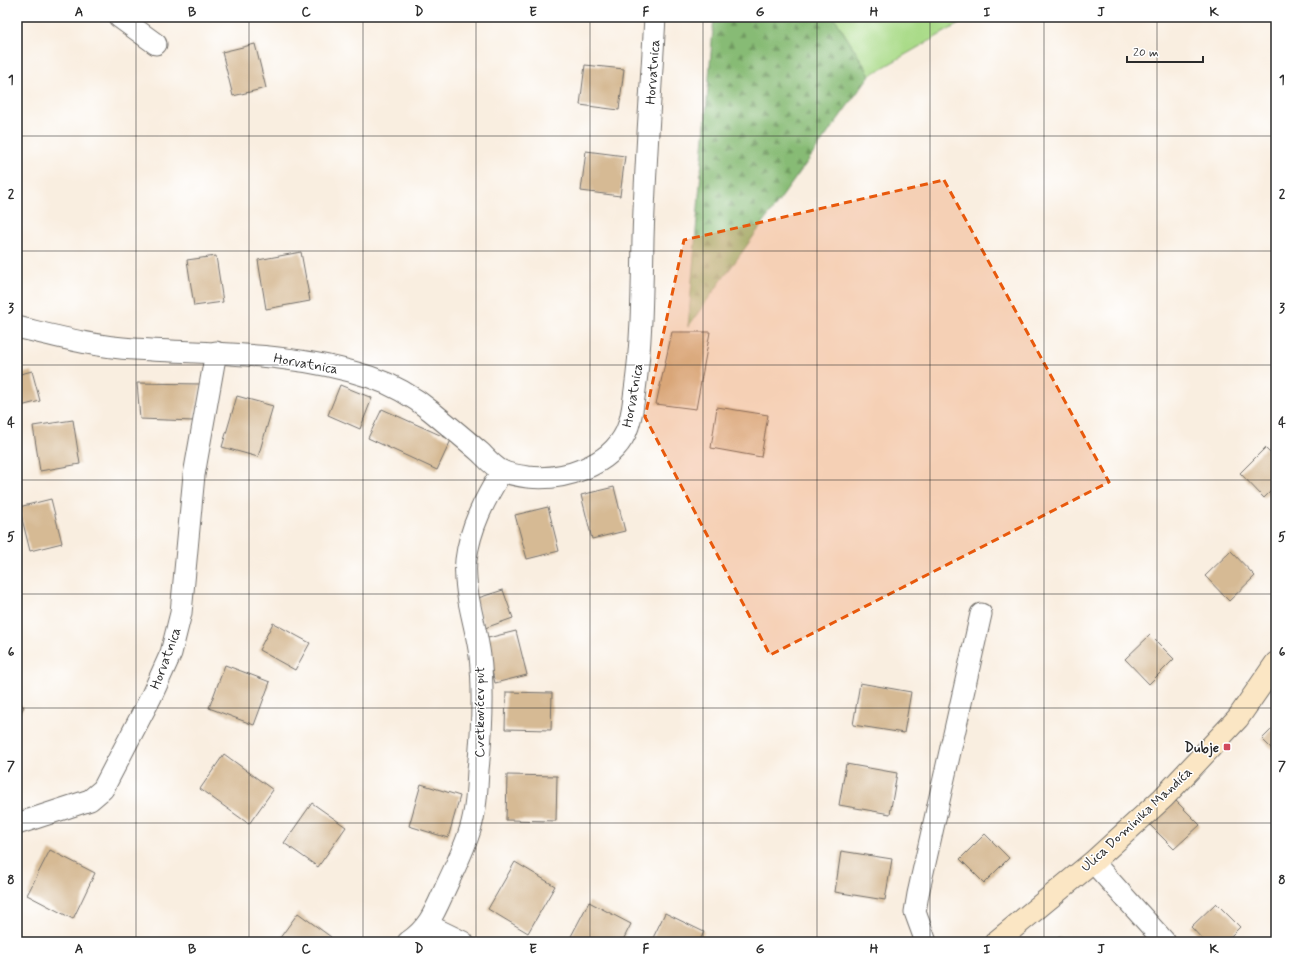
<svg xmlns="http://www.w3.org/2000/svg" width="1293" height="959" viewBox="0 0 1293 959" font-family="Mynerve,sans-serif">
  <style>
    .grass { fill: #aadb89; stroke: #6a835a }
    .forest { fill: url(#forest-firs); stroke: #597350 }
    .building { fill: #d6ba94 }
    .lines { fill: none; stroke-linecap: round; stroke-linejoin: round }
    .street-casing { stroke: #736f6a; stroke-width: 23 }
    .secondary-casing { stroke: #736f6a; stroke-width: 24 }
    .street { stroke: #fff; stroke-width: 21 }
    .secondary { stroke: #fbe6c4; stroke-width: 22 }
    .marked { fill: #e8590c; fill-opacity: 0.2; stroke: #e8590c; stroke-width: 3; stroke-dasharray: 8 5; stroke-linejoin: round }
    .grid { fill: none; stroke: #2b2b2b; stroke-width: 1; stroke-opacity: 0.55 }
    .poi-dot { fill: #d1495b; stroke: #fff; stroke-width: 1.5 }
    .labels { text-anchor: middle; stroke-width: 3; stroke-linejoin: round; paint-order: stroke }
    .street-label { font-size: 14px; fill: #2b2b2b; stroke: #fff }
    .poi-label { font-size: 14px; font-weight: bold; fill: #2b2b2b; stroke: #fff; text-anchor: end }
    .neatline { fill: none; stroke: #2b2b2b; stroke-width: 1.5 }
    .grid-label { font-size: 13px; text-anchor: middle; font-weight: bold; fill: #2b2b2b }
  </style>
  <defs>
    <pattern id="forest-firs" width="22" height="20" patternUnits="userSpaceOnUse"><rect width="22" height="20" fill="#87bb75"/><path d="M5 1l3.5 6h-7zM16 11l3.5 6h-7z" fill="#6f9860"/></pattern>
  </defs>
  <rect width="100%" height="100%" fill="#fff"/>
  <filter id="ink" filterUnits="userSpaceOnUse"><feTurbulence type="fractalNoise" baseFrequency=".025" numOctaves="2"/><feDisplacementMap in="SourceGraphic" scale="8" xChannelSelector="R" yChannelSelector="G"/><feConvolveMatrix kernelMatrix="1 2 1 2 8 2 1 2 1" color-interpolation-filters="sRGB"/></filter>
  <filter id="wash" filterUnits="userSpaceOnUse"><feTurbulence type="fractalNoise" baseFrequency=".012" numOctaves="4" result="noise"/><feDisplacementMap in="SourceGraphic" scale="16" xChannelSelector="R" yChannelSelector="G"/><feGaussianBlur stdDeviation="0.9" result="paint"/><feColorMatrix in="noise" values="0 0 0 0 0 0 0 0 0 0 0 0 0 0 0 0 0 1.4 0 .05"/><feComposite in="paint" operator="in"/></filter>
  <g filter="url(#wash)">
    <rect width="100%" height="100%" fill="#f9eee0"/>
    <path class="grass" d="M834,17H971L870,75Z"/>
    <path class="forest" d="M714,17H834L870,75L688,327Z"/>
    <g id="blocks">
      <g class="building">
        <path d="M255,44L266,88L233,96L222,52Z"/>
        <path d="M585,65L624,69L619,110L580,105Z"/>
        <path d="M586,151L625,156L620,196L581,191Z"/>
        <path d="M301,252L310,301L266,309L258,260Z"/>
        <path d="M216,256L223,302L194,306L187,260Z"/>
        <path d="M672,332H710L696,409L656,404Z"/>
        <path d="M32,371L40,401L17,407V375Z"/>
        <path d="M137,383L201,384L193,421L140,419Z"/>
        <path d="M340,385L372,398L360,429L328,415Z"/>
        <path d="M237,396L273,406L258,457L222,447Z"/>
        <path d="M717,407L768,415L761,457L711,448Z"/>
        <path d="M382,409L451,440L437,470L368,438Z"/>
        <path d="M73,420L80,464L40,471L33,426Z"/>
        <path d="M1265,448L1276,459V486L1264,498L1240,473Z"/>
        <path d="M614,487L625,531L592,539L581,495Z"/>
        <path d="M51,499L62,543L30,551L19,507Z"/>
        <path d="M548,507L559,551L527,559L515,515Z"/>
        <path d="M1231,551L1255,576L1229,601L1205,576Z"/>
        <path d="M503,590L513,618L485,628L475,599Z"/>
        <path d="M273,623L310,643L295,670L259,650Z"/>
        <path d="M516,631L527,675L495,683L484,639Z"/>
        <path d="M1150,635L1174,659L1149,684L1125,659Z"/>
        <path d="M225,665L270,682L254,725L209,708Z"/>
        <path d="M860,683L911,692L904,733L853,725Z"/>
        <path d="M506,692L552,693L551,730L505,729Z"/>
        <path d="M17,702L24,707L17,718Z"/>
        <path d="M1276,725V753L1262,739Z"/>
        <path d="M224,754L273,790L249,824L200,789Z"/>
        <path d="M846,764L897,773L890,814L839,805Z"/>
        <path d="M507,775L557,776L556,821L506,820Z"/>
        <path d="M421,784L460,796L448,838L409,826Z"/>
        <path d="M1175,800L1200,825L1174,849L1150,825Z"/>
        <path d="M312,803L346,827L318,867L284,843Z"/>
        <path d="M985,834L1009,858L984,883L960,859Z"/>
        <path d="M50,850L95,873L73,919L27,895Z"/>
        <path d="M841,851L892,859L885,900L835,892Z"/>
        <path d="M515,862L555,886L528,933L488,909Z"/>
        <path d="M589,902L631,924L622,942H568Z"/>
        <path d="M1216,903L1240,927L1225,942H1205L1191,927Z"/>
        <path d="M298,913L331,937L327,942H277Z"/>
        <path d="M665,913L704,932L699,942H651Z"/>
        <path d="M1059,936L1065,942H1053Z"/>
      </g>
    </g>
  </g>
  <g filter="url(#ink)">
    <use href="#blocks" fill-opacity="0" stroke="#736f6a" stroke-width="1"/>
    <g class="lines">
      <defs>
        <g id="street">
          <path d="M119,17L156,44"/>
          <path d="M17,327C55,336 95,347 134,349C213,354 294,352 370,377C391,384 414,397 431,411C448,425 465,439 481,453C487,459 494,467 502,471C508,474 521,476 528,477C563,481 610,466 626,432C632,419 633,404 635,390C642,340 642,289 643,239C645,165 651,91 655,17"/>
          <path d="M17,824L90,800L103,789L151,697L171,653L181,613L194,475L216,352"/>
          <path d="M1093,862L1165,942"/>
          <path d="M428,925L463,942"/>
          <path d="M408,942C429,928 435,911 445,889C454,869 464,850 470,830C476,811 477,790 478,770C482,732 484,694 480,656C476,624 463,593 466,560C470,527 485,499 502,471"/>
          <path d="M926,942L915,912L918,894L981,614"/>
        </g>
        <path id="secondary" d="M996,942L1093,862L1163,798L1238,718L1276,663"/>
      </defs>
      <use href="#street" class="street-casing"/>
      <use href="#secondary" class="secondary-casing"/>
      <use href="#street" class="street"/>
      <use href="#secondary" class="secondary"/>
    </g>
  </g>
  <path class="marked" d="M944,180L1109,482L770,655L645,417L684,240Z"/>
  <path class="grid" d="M136,17V942M249,17V942M363,17V942M476,17V942M590,17V942M703,17V942M817,17V942M930,17V942M1044,17V942M1157,17V942M17,136H1276M17,251H1276M17,365H1276M17,480H1276M17,594H1276M17,708H1276M17,823H1276"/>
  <rect class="poi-dot" x="1223" y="743" width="8" height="8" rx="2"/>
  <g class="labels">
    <g class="street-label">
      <text transform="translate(652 72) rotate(-86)" y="5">Horvatnica</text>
      <text transform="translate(306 363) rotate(10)" y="5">Horvatnica</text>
      <text transform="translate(632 395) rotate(-80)" y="5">Horvatnica</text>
      <text transform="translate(165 658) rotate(-70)" y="5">Horvatnica</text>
      <text transform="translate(479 712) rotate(-90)" y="5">Cvetkovićev put</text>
      <text transform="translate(1136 819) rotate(-43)" y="5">Ulica Dominika Mandića</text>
    </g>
    <g class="poi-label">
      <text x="1219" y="752">Dubje</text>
    </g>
  </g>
  <rect width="1293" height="959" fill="none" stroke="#fff" stroke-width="44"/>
  <path d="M1127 56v6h76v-6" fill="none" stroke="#2b2b2b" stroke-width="2"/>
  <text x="1133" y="56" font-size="12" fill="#2b2b2b" stroke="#ffffff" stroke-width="3" paint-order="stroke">20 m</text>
  <rect x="22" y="22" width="1249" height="915" class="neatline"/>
  <g class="grid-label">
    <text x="79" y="16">A</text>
    <text x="192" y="16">B</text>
    <text x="306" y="16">C</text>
    <text x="419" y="16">D</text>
    <text x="533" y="16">E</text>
    <text x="646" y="16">F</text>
    <text x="760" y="16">G</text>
    <text x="874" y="16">H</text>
    <text x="987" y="16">I</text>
    <text x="1101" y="16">J</text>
    <text x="1214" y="16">K</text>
    <text x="11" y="84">1</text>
    <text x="1282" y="84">1</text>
    <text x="11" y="198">2</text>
    <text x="1282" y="198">2</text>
    <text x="11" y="312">3</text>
    <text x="1282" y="312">3</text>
    <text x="11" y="427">4</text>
    <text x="1282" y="427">4</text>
    <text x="11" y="541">5</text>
    <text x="1282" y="541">5</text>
    <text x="11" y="656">6</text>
    <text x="1282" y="656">6</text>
    <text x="11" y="770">7</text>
    <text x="1282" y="770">7</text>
    <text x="11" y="884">8</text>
    <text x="1282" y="884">8</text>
    <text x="79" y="953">A</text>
    <text x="192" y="953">B</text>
    <text x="306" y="953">C</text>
    <text x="419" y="953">D</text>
    <text x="533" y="953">E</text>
    <text x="646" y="953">F</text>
    <text x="760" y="953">G</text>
    <text x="874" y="953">H</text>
    <text x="987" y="953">I</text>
    <text x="1101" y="953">J</text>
    <text x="1214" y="953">K</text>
  </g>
</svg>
